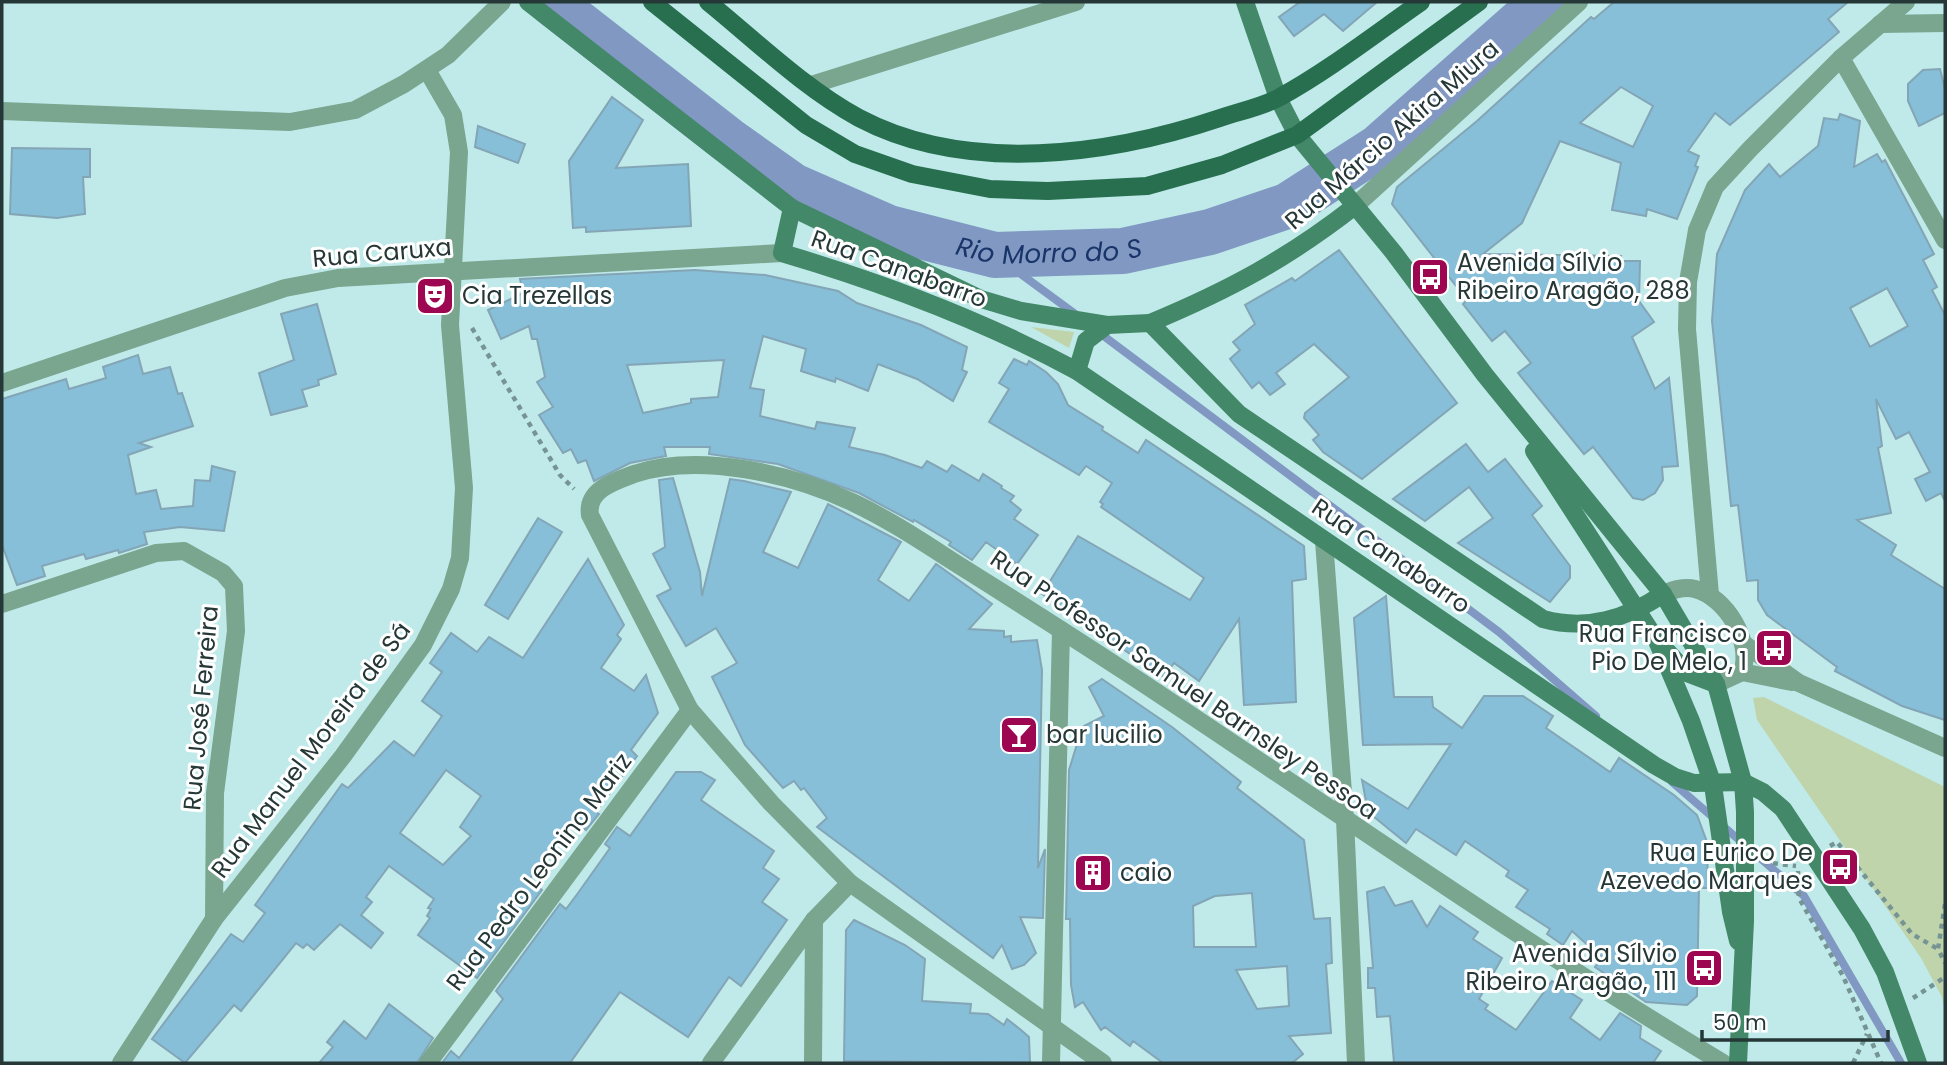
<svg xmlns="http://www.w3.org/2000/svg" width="1947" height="1065" viewBox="0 0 1947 1065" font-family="Poppins,sans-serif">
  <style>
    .green { fill: #c0d4ab }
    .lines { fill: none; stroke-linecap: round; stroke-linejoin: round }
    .stream { stroke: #8098c2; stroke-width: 8 }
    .river { stroke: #8098c2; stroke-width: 46 }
    .building { fill: #87bfd8; stroke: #83a5b6; stroke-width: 2; fill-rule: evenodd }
    .path { stroke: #759493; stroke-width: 4.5; stroke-dasharray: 5 5; stroke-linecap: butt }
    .street { stroke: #7aa58f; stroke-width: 18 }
    .secondary { stroke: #438868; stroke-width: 18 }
    .primary { stroke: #286f50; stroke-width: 18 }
    .labels { text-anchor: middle; stroke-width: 6; stroke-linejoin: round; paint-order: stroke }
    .street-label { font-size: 24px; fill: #253736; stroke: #fff }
    .poi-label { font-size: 24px; fill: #253736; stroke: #fff; text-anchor: start }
    .water-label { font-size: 26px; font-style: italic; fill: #183468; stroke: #fff }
  </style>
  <rect width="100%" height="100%" fill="#bfeae9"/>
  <g class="green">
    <path d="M1031,327L1074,332L1069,348Z"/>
    <path d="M1764,697L1945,787V1013L1942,997L1921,958L1757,720L1753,698Z"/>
  </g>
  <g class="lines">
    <g class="stream">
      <path d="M995,255L1078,316"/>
      <path d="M1097,331L1499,632L1596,716"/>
      <path d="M1672,782L1804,896L1901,1063"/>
    </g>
    <path class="river" id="s1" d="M551,2L728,140L793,186L889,228L995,255L1123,251L1210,232L1287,206L1379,147L1543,2"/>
  </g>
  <g class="building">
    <path d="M1300,2H1377L1343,31L1324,14L1294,36L1279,17Z"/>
    <path d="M1614,2H1848L1828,19L1839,32L1730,125L1715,113L1688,151L1699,156L1695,166L1698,167L1677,219L1647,209L1646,216L1612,210L1621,163L1560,141L1522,223L1483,254L1621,256L1620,261H1640L1639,301L1654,322L1632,337L1655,389L1669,378L1678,466L1662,467L1663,480L1655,493L1643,500L1633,498L1593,447L1584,454L1518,373L1531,363L1505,331L1492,341L1463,304L1467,300L1392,204L1397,187L1477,121L1591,17L1594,19ZM1621,87L1653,106L1633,147L1580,123Z"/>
    <path d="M1940,69L1945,89V113L1919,126L1908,101V84L1923,70Z"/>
    <path d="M612,97L643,120L616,168L688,164L691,226L586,232V227L573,228L569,161Z"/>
    <path d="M1840,114L1860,121L1854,167L1877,154L1882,162L1885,160L1917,221L1934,254L1923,260L1937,287L1932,290L1945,315V501L1941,493L1926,501L1915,479L1930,472L1909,432L1896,439L1876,399L1882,446L1878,448L1891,513L1857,520L1896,545L1891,555L1945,589V720L1902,706L1835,671L1837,667L1767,615L1758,600V580L1747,581L1738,505L1731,506L1712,321L1717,254L1745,190L1769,164L1780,177L1818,146L1824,118L1838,120ZM1887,288L1908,326L1870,347L1850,308Z"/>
    <path d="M478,126L525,144L518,163L475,147Z"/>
    <path d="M12,148L90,149V177H83L85,214L57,218L10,214Z"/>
    <path d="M1339,250L1457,403L1362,479L1323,452L1313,440L1319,435L1304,418L1305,413L1349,377L1314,344L1276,373L1285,384L1270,395L1259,382L1252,388L1230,359L1240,350L1233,342L1255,324L1245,305L1292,278L1295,281Z"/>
    <path d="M695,270L765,275L838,291L857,303L921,325L967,347L962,370L967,372L953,401L917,379L878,364L868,391L836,378L835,382L801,371L806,349L763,336L750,388L764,390L760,416L815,429L817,422L855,428L849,447L885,455L922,468L927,461L947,472L952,465L979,481L983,474L1002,486L1001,488L1014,496L1010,501L1021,510L1014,519L1038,535L1017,564L986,542L972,560L949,545L951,542L914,520L913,522L859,493L778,464L709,454L710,447H664L666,456L630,463L594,481L586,460L578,463L571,449L563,453L539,415L553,407L537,382L545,377L537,339H532L529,326L501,339L488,310L523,293L520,279ZM724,360L718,397L691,399V403L643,413L627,365Z"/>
    <path d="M317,304L336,374L318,380L319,385L302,390L307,406L271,415L259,373L294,360L281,314Z"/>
    <path d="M138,355L143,374L170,367L178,394L182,393L193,426L139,443L151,447L128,455L136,494L156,490L161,509L193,506L195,480L210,481L212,466L235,472L224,531L180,527L144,532L147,544L119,553L118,550L86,559L84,554L42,566L45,576L17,585L2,545V399L66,379L69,389L106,378L103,367Z"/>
    <path d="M1014,359L1027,365L1029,361L1046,372L1058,384L1068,405L1103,427L1102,430L1138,453L1146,440L1304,546L1306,579L1292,581L1296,702L1244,705L1239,619L1199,681L1174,663L1164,677L1042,594L1078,536L1190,600L1204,578L1101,507L1103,504L1100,502L1112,483L1086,466L1079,475L989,422L1009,389L999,383Z"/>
    <path d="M1466,444L1488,472L1505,459L1542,506L1532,515L1570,566V578L1550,602L1458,543L1493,518L1469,487L1425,521L1393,499Z"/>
    <path d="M673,478L700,572L702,596L730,479L744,481L791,492L763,552L798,568L828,504L901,542L878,580L909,601L936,564L992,604L969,629L1004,631V637L1011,636V642L1037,640L1042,670L1038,868L1045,849L1043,918L1020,917L1036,953L1024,965L1012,969L1002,945L993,958L817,827L827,818L804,788L801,790L794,781L783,788L745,745L712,677L737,663L716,628L686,646L657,596L671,589L653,554L665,547L659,480Z"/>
    <path d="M538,518L562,532L508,619L485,605Z"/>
    <path d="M588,559L624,625L617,635L621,639L601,668L634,691L646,675L658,713L631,750L637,756L596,812L599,814L586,830L573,820L529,880L542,890L477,978L418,935L430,918L427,916L431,909L428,908L434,899L389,866L366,897L372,902L361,915L383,933L371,948L340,924L314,950L307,944L303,948L296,943L241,1011L234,1005L185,1063L152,1039L231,934L243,942L265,913L255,905L342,784L348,788L394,741L414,756L442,716L422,701L442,672L430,663L451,633L477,652L489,637L523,658ZM446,770L481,796L460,827L471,836L443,865L400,833Z"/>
    <path d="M1386,596L1394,697H1432L1433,707L1462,728L1484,696H1523L1553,716L1546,728L1610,772L1619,758L1674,795L1697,815L1707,842L1708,888H1699L1697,996L1687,1005L1646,1002L1595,967L1602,958L1572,931L1563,945L1547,934L1550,929L1516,907L1528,890L1506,876L1509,871L1465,841L1456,855L1416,829L1406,843L1368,812L1362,780L1408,809L1451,744L1363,745L1354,618Z"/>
    <path d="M1102,679L1172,727L1241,782L1237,788L1304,840L1314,919L1330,918L1332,963L1326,964L1331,1033L1289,1036L1303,1054L1292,1063H1163L1133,1041L1130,1046L1105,1027L1101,1030L1083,1002L1075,1007L1071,985L1070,919H1066L1069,770L1077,744L1087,733L1084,726L1104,716L1089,687ZM1252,893L1256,947H1194L1193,906L1215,896ZM1287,966L1289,1006L1257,1009L1236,970Z"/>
    <path d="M676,772H701L715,780L701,800L774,851L763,868L779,879L762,902L787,920L741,986L729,977L688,1037L620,992L570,1063H442L451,1051L459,1058L503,999L496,991L560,904L566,909L578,893L610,848L605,844L617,827L630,836Z"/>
    <path d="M1384,887L1395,906L1412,901L1427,927L1440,906L1478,932L1473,939L1502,958L1479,999L1488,1005L1485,1009L1516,1030L1552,981L1582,1000L1570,1018L1600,1040L1620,1013L1641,1026L1640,1038L1661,1051L1653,1063H1394L1390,1016L1377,1017L1375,988H1368V968H1373L1367,892Z"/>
    <path d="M854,920L905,945L925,959L922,1001L971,1004L970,1013L988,1014L1004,1025L1007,1019L1021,1030L1029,1037L1030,1063L844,1061L846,930Z"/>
    <path d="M389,1004L433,1038L417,1063H319L333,1047L327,1042L344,1021L366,1039Z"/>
  </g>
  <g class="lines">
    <g class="path">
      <path d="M472,328L560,475L574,489"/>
      <path d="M1830,846L1837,842L1912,934L1938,949"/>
      <path d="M1763,862L1796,866"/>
      <path d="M1798,871L1799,898L1843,976L1881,1063"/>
      <path d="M1945,904L1938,949L1945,963"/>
      <path d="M1913,998L1945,977"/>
      <path d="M1853,1063L1867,1034"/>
    </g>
    <g class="street">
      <path d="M1880,24L1945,23"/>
      <path d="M1841,58L1945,240"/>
      <path d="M811,85L1076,2"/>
      <path d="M2,111L290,122L355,110L404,84L448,55L502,2"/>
      <path d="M1355,206L1579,2"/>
      <path d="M2,383L285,288L338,278L782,253"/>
      <path d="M1324,541L1345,819L1356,1063"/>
      <path d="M1663,594C1673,590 1684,586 1695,589C1726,597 1753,642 1742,672L1716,684"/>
      <path d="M1710,595L1687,329L1688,282L1697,230L1715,187L1750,149L1841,58L1906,2"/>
      <path d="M2,604L156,553L184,551L223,573L234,586L236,631L215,793L214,919"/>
      <path d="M1744,644L1799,683L1945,748"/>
      <path d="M1742,672L1792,682"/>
      <path d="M121,1063L214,919L343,756L423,645L451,589L460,558L464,488L450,325L459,152L453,115L427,70"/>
      <path d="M428,1063L690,710"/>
      <path d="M711,1063L814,920L850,883"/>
      <path d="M813,1063L814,920"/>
      <path d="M1051,1063L1061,630"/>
      <path d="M1103,1063L850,883L771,803L690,710L590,515C586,490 615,481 634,474C700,452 793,474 854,503C890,520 924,543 957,564C1016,601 1074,638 1132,676C1329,806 1521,942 1723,1063"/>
    </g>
    <g class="secondary">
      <path d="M528,2L792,208L981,299L1021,311L1107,325L1150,323L1239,414L1543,619C1587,631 1626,619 1663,594"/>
      <path d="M1245,2L1278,98L1297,135L1394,253L1485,375L1663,594L1716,684L1743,782L1745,812V921L1738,1063"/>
      <path d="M792,208L782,253C884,283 984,321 1077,371L1654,765L1675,777L1694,783L1743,782L1763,792L1783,809L1862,929L1885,972L1918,1063"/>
      <path d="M1150,323C1229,290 1287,259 1355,206"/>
      <path d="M1077,371L1086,341L1107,325"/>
      <path d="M1534,451L1657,641L1691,721L1713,785L1731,912L1738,941"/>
      <path d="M1667,651L1687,673L1716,684"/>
    </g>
    <g class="primary">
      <path d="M652,2L806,125L855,154L912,174L990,189L1048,191L1147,186L1222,165L1297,135L1479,2"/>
      <path d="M708,2C756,41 804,88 859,118C967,175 1110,155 1220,118C1240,111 1263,107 1280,97C1329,70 1375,34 1421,2"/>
    </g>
  </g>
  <defs>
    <symbol id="bus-square" viewBox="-11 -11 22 22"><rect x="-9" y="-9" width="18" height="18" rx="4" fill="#9d0650" stroke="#fff"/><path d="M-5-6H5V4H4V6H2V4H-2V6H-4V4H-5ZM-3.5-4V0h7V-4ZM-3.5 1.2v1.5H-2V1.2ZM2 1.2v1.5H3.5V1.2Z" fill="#fff"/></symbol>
    <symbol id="theatre-square" viewBox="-11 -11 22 22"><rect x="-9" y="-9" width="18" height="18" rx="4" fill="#9d0650" stroke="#fff"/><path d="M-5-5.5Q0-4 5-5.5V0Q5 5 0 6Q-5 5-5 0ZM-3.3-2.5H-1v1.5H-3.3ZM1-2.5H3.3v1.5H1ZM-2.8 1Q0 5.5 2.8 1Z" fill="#fff"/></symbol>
    <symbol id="bar-square" viewBox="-11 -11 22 22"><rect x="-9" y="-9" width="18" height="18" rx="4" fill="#9d0650" stroke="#fff"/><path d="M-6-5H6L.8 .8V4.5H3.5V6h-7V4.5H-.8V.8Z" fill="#fff"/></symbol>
    <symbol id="building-square" viewBox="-11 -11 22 22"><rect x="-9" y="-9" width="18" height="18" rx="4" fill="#9d0650" stroke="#fff"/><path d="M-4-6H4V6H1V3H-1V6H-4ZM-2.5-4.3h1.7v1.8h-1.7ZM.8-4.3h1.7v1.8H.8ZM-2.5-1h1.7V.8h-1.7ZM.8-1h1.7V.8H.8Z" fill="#fff"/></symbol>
  </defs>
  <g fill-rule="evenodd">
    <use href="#bus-square" x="1408" y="255" width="44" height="44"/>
    <use href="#theatre-square" x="413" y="274" width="44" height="44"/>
    <use href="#bus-square" x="1752" y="626" width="44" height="44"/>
    <use href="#bar-square" x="997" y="713" width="44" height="44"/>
    <use href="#bus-square" x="1818" y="845" width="44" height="44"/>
    <use href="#building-square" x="1071" y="851" width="44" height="44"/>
    <use href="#bus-square" x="1682" y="946" width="44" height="44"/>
  </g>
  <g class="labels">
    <g class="street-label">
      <text transform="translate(1392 135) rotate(-41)" y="8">Rua Márcio Akira Miura</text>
      <text transform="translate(382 253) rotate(-5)" y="8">Rua Caruxa</text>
      <text transform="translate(899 269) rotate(20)" y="8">Rua Canabarro</text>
      <text transform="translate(1391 556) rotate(34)" y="8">Rua Canabarro</text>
      <text transform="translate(1184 685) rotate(34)" y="8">Rua Professor Samuel Barnsley Pessoa</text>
      <text transform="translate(201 708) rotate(-85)" y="8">Rua José Ferreira</text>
      <text transform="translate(311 750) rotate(-53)" y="8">Rua Manuel Moreira de Sá</text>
      <text transform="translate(539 872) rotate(-53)" y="8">Rua Pedro Leonino Mariz</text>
    </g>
    <g class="poi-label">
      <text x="1457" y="271">Avenida Sílvio<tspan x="1457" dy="28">Ribeiro Aragão, 288</tspan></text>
      <text x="462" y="304">Cia Trezellas</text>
      <text x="1747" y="642" text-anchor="end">Rua Francisco<tspan x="1747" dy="28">Pio De Melo, 1</tspan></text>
      <text x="1046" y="743">bar lucilio</text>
      <text x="1813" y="861" text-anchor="end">Rua Eurico De<tspan x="1813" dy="28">Azevedo Marques</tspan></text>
      <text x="1120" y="881">caio</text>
      <text x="1677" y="962" text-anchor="end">Avenida Sílvio<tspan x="1677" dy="28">Ribeiro Aragão, 111</tspan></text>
    </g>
    <g class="water-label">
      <text dy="9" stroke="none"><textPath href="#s1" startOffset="572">Rio Morro do S</textPath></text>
    </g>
  </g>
  <rect width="1947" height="1065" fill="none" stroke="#253736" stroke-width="7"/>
  <path d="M1702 1030v10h186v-10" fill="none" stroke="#253736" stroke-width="3.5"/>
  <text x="1713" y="1030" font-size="21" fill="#253736" stroke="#ffffff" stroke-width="5" paint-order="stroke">50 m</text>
</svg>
